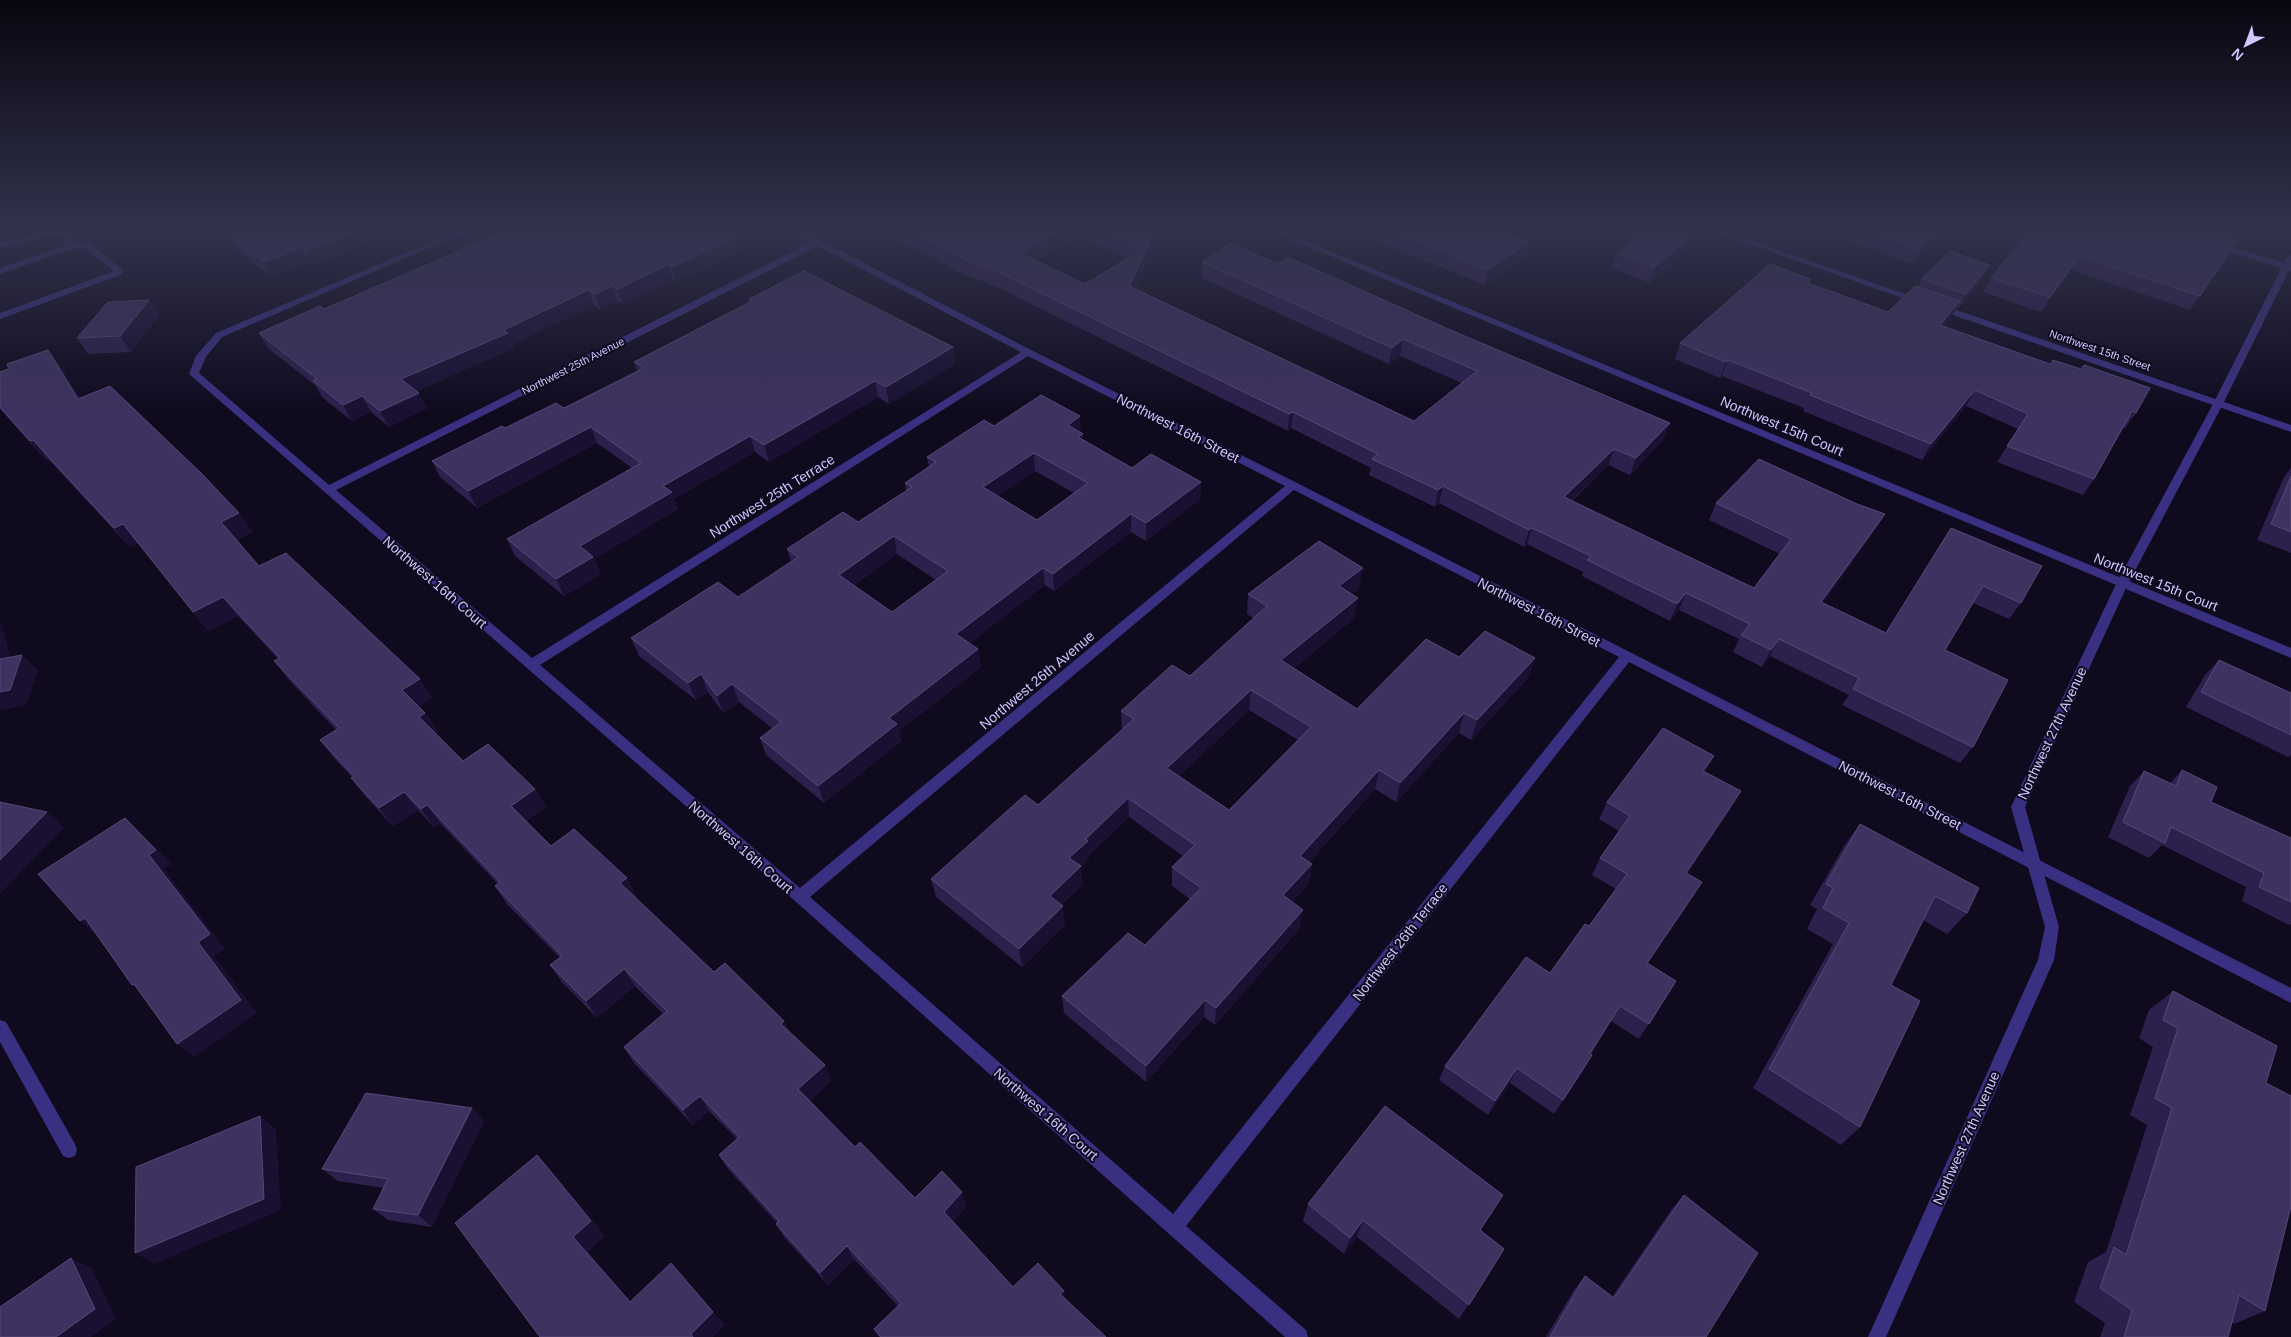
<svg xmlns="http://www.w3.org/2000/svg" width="2291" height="1337" viewBox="0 0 2291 1337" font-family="Arial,sans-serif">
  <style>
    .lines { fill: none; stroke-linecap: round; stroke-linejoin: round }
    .service { fill: #3a3081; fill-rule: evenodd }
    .minor { fill: #3a3081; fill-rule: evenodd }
    .tertiary { fill: #3a3081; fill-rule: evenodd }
    .wall { fill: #2c204d; fill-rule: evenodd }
    .shaded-wall { fill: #191032 }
    .building { fill: #3e3260; stroke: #554979; fill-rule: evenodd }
    .labels { text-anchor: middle; stroke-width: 4; stroke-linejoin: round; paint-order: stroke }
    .far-street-label { font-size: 11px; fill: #d1c6ff; stroke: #0f0a1e }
    .street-label { font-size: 14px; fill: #d1c6ff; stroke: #0f0a1e }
  </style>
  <rect width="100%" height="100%" fill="#0f0a1e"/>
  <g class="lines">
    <g class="service">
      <path d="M196,226L208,228L224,226L207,234Z"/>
      <path d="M65,228L69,231L74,243H89L123,270V274L0,319V313L114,271L84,248L72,249L0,274V268L66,245L61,231Z"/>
    </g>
    <g class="minor">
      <path d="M75,226H91L0,248V242Z"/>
      <path d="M469,226H480L222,337L206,357L199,373L329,485L811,242L783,226H793L1031,350L1297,483L2291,988V1003L1629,662L1186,1226L1306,1330L1308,1337H1285L795,901L189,374L196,356L216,333ZM818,246L1021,352L532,658L336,490ZM1028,356L1285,486L800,888L540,665ZM1294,490L1619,657L1173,1214L810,897Z"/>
      <path d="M1258,226H1269L2291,648V658Z"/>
      <path d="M1698,226H1710L1925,301L1923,303H1917Z"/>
      <path d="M2213,243H2219L2291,265V271L2213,247Z"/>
      <path d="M1939,304L2291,425V432L1936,309L1934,307Z"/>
      <path d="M0,1020L6,1022L75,1144L77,1150L75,1156L69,1158L63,1156L0,1042Z"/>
    </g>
    <path class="tertiary" d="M2291,254V266L2223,404L2128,584L2025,807L2059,927L2054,960L1886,1337H1868L2038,960L2045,927L2011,807L2116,584L2213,404L2287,257Z"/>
  </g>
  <g class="wall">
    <path d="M409,226L312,266L308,262L272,277L238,250L229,235Z"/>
    <path d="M870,226H1161V236L1136,289L1414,421L1462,383L1400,356L1389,364L1202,278V262L1278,264L1446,328L1670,423L1664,439L1630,475L1608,465L1572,501L1754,588L1780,554L1709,520L1716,503L1857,504L1885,514L1875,530L1823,603L1886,633L1951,528L2021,603L2009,619L1973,603L1945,650L1973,747L1960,763L1842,705L1849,695L1770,656L1762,667L1733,652L1739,639L1679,610L1670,621L1582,576L1583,572L1527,544L1524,547L1439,503L1435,507L1369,475L1371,468L1291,428L1288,431L993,285L968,276ZM1079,236L1128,258L1085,284L1036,260Z"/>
    <path d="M1352,226H1496L1494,228L1525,257L1485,285L1351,231Z"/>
    <path d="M1787,226H1947L1913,264L1834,235L1828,241Z"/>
    <path d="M2033,226H2245L2190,310L2071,270L2041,312L1983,292L1991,278Z"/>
    <path d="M1691,236L1685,251L1650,283L1612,268L1617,253Z"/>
    <path d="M742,252L676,282L673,280L623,304L617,301L600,309L594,305L513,344L514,348L417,391L427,408L389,427L371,412L352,421L322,397L316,386L268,348L259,333L324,309Z"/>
    <path d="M1811,279L1809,284L1888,312L1918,287L1922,279L1982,280L1958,309L1956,308L1952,316L1944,326L2136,413L2125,428H2123L2094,479L2083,495L1997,462L2018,429L1966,406L1922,460L1803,411L1804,408L1722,376L1720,378L1675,359L1680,343Z"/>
    <path d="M749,299L953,347L955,364L889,404L878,397L769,462L755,452L674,499L678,509L594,559L601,574L564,596L515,556L507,539L632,468L597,443L477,508L440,477L432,461L505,428L564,408L637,371L634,362L750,302Z"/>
    <path d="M149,300L159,315L131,352L88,354L77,338Z"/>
    <path d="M48,350L62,369L80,398L253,532L236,540L259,566L433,698L418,706L425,713L438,732L436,733L463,761L535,789L546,807L526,821L551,846L636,896L635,897L714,972L784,1021L789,1031L831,1081L809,1101L855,1147L915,1198L967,1206L953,1221L1013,1287L1064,1291L1065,1299L1106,1337H879L874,1329L898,1306L854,1259L828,1285L784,1237L776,1224L777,1223L728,1169L719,1155L737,1139L709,1111L693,1125L634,1063L624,1047L663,1014L635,986L597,1018L562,982L550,965L560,958L507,904L495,886L498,884L440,823L434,827L418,810L393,826L365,796L351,778L352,777L334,758L320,740L336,730L289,680L274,661L278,659L238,616L208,631L138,543L130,547L48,459L46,460L0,409V372L9,369Z"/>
    <path d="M994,426L1081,433L1083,440L1132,468L1201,482L1200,499L1146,541L1131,532L1054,591L1045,585L969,643L978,649L981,667L899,731L901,741L824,803L766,755L760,738L773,729L739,702L723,713L708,692L696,700L639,656L631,638L738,597L791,562L787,549L858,522L906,491L905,483L929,467L927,457ZM1035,471L1074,493L1037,520L998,496ZM897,554L936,580L892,612L853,586Z"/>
    <path d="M2291,468V553L2257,540L2284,477Z"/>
    <path d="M1359,588L1351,594L1354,618L1294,668L1357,709L1459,657L1535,658L1528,678L1471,740L1459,733L1396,802L1375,789L1309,862V883L1292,902L1300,928L1215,1025L1204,1017L1146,1082L1064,1013L1062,996L1145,945L1190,899L1172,886V867L1183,856L1129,817L1088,856L1089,859L1081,867L1082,885L1061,905L1065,925L1022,967L936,897L931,879L1038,805L1122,730L1121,711L1190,676L1253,618L1247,614L1248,594ZM1249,710L1298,740L1229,810L1179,776Z"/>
    <path d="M2219,660L2291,693V755L2288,757L2186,707L2205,675Z"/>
    <path d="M2182,770L2211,802L2291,838V924L2289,925L2242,901L2246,887L2162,845L2149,858L2108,837L2130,786L2144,771L2170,783Z"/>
    <path d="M1705,772L1731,808L1687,874L1702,882L1692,899L1648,963L1676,981L1639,1039L1611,1021L1591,1054L1592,1055L1584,1070L1554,1114L1510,1083L1488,1115L1439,1080L1445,1066L1550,973L1589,926L1616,889L1592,875L1600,858L1619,831L1599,819L1607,802Z"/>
    <path d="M1860,824L1967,913L1947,934L1923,920L1891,985L1860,1127L1841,1145L1753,1088L1833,944L1807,929L1817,909L1810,905L1844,846Z"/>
    <path d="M2173,991L2266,1083L2265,1311L2234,1324L2231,1323L2228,1337H2100L2105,1323L2074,1302L2088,1262L2106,1252L2147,1125L2130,1115L2153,1047L2139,1038L2149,1010Z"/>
    <path d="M484,1121L432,1227L388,1220L373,1209L384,1188L338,1181L322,1169Z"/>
    <path d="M1684,1195L1706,1337H1546L1574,1290L1585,1276L1612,1297L1671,1210Z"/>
    <path d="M1308,1204L1493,1212L1480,1230L1504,1249L1459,1319L1357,1237L1344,1254L1303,1221Z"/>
  </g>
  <g class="shaded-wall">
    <path d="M367,226H409L312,266L305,251Z"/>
    <path d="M1068,226H1079V236L1021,269L1020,253Z"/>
    <path d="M1158,226H1161V236L1129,302V286Z"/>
    <path d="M1835,226H1838L1834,235L1828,241Z"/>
    <path d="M1941,226H1947L1913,264L1920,249Z"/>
    <path d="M1691,236L1685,251L1650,283L1655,267Z"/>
    <path d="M738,237L742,252L676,282L671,267Z"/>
    <path d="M1529,242L1525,257L1485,285L1488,270Z"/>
    <path d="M300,248L308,262L272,277L264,262Z"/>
    <path d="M2080,256L2071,270L2041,312L2050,297Z"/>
    <path d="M668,265L673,280L623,304L617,289Z"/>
    <path d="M1990,265L1982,280L1958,309L1966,294Z"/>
    <path d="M612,286L617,301L600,309L595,294Z"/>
    <path d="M588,290L594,305L513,344L514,348L409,395L401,379Z"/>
    <path d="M149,300L159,315L131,352L120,336Z"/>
    <path d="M1960,301L1952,316L1932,340L1940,325Z"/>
    <path d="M1403,339L1400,356L1389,364L1392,348Z"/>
    <path d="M953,347L955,364L889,404L886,387Z"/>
    <path d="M48,350L62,369L92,418L78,399Z"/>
    <path d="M1728,360L1722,376L1720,378L1726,362Z"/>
    <path d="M875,381L878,397L769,462L764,445Z"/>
    <path d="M1975,390L1966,406L1922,460L1931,444Z"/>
    <path d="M419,393L427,408L389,427L380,411Z"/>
    <path d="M362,396L371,412L352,421L343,405Z"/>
    <path d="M1293,412L1291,428L1288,431L1289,414Z"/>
    <path d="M1080,416L1081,434L1068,425Z"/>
    <path d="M1670,423L1664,439L1630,475L1636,458Z"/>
    <path d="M591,427L597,443L477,508L468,491Z"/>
    <path d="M1083,434L1084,451L1078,437Z"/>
    <path d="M750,436L755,452L674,499L678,509L594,559L601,574L564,596L556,579L580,546L663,486Z"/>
    <path d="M33,440L48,459L46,460L30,441Z"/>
    <path d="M1614,449L1608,465L1558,513L1564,497Z"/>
    <path d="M1034,453L1035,471L985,505L983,487Z"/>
    <path d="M1201,482L1200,499L1146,541V523Z"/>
    <path d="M1443,486L1439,503L1435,507L1438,490Z"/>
    <path d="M239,513L253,532L234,541L221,522Z"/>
    <path d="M1131,514V532L1054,591L1053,574Z"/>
    <path d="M1885,514L1875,530L1812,619L1821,602Z"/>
    <path d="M123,524L138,543L130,547L114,528Z"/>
    <path d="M1532,528L1527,544L1524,547L1529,530Z"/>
    <path d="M894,536L897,554L843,593L839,575Z"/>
    <path d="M1043,568L1045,585L959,652L956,634Z"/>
    <path d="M1363,568L1359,588L1336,607L1339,586Z"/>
    <path d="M1686,593L1679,610L1670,621L1677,604Z"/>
    <path d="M223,597L238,616L208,631L193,612Z"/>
    <path d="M1358,598L1354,618L1279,680L1281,660Z"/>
    <path d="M0,619L15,675L22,655L38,671L26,705L0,711Z"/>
    <path d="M1779,639L1770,656L1762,667L1771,650Z"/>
    <path d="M978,649L981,667L899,731L901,741L824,803L818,786L889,718Z"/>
    <path d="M1535,658L1528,678L1471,740L1477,720Z"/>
    <path d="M701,674L708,692L696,700L688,683Z"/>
    <path d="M420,679L433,698L414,709L402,690Z"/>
    <path d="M732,684L739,702L723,713L717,696Z"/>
    <path d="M1251,690L1249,710L1167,787V768Z"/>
    <path d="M425,713L438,732L432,735L419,717Z"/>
    <path d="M1464,713L1459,733L1396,802L1400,783Z"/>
    <path d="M1714,756L1705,773L1703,771Z"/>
    <path d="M1379,770L1375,789L1297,875L1300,856Z"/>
    <path d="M535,789L546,807L523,824L511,806Z"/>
    <path d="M1741,791L1731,808L1677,890L1686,873Z"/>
    <path d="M404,792L418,810L393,826L379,808Z"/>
    <path d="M1128,798L1129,817L1088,856L1089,859L1081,867L1082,885L1051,914L1050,896L1069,858L1086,839Z"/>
    <path d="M427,805L440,823L434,827L421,809Z"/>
    <path d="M47,812L64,827L0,894V860Z"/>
    <path d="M125,818L172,864L164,869L225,949L214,956L257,1013L194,1057L177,1044L198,942L149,855Z"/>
    <path d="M1312,864L1309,883L1281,914L1283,895Z"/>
    <path d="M627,878L636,896L630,901L620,883Z"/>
    <path d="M1702,882L1692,899L1638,979L1647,963Z"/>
    <path d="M1063,906L1065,925L1022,967L1019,949Z"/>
    <path d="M1303,910L1300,928L1215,1025L1216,1008Z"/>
    <path d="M85,918L97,936L80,921Z"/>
    <path d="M624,969L635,986L597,1018L586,1001Z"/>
    <path d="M134,984L149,999L132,985Z"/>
    <path d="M1205,1000L1204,1017L1146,1082V1066Z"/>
    <path d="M784,1021L792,1037L781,1024Z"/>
    <path d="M1592,1055L1584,1070L1554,1114L1563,1100Z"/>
    <path d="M825,1065L831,1081L805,1104L798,1089Z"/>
    <path d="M1517,1068L1510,1083L1488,1115L1495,1101Z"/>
    <path d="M700,1096L709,1111L693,1125L683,1110Z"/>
    <path d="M472,1108L484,1121L432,1227L418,1215Z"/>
    <path d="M260,1116L276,1129L281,1210L154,1264L135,1253Z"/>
    <path d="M537,1155L552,1171L605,1236L588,1252L644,1316L630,1302L573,1237Z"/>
    <path d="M962,1192L967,1206L949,1225L944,1212Z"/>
    <path d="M1503,1195L1493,1212L1470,1246L1480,1230Z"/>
    <path d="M1363,1220L1357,1237L1344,1254L1350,1238Z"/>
    <path d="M847,1246L854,1259L828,1285L820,1273Z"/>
    <path d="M71,1258L92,1268L116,1319L91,1337H56Z"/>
    <path d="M671,1263L725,1325L713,1337H693L691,1334Z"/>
    <path d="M1064,1291L1066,1303L1060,1294Z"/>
  </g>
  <g class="building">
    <path d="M254,226H367L305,251L300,248L264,262L229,235Z"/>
    <path d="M517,226H718L738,237L671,267L668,265L617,289L612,286L595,294L588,290L504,330L508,333L401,379L419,393L380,411L362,396L343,405L313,381L317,379L259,333L320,306L324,309Z"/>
    <path d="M899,226H1068L1020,253L1085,284L1143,249L1091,226H1158L1129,286L1414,421L1477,371L1403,339L1392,348L1202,262L1231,243L1278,264L1288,257L1446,328L1670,423L1636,458L1614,449L1564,497L1754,588L1791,539L1716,503L1759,459L1857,504L1885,514L1821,602L1886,633L1951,528L2042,566L2021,603L1983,586L1945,650L2008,680L1973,747L1853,689L1859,678L1779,639L1771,650L1741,635L1750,624L1686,593L1677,604L1587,560L1591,556L1532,528L1529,530L1443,486L1438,490L1372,459L1378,454L1293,412L1289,414L992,269L967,260Z"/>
    <path d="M1377,226H1490L1529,242L1488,270Z"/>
    <path d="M1649,226H1663L1691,236L1655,267L1617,253Z"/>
    <path d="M1855,226H1941L1920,249Z"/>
    <path d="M2033,226H2198L2238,239L2200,296L2080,256L2050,297L1991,278Z"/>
    <path d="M2224,226H2245L2242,231Z"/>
    <path d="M1950,251L1990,265L1966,294L1922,279Z"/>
    <path d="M1770,264L1811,279L1808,283L1888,312L1915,286L1960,301L1940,325L2050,364L2053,360L2081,369L2084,365L2150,388L2136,413L2132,411L2094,479L2007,446L2028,414L1975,390L1931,444L1810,395L1812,393L1728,360L1726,362L1680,343Z"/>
    <path d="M804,271L953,347L886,387L875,381L764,445L750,436L663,486L672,492L580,546L593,557L556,579L507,539L641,463L591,427L468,491L432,461L502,426L505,428L556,403L564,408L644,368L634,362L752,301L749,299Z"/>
    <path d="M149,300L120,336L77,338L108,302Z"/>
    <path d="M48,350L78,399L110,386L202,474L239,513L221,522L259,566L286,553L420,679L402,690L425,713L419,717L463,761L488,744L535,789L511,806L551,846L574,829L627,878L620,883L714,972L725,963L784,1021L781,1024L825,1065L798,1089L855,1147L860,1142L915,1198L942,1171L962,1192L944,1212L1013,1287L1038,1263L1064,1291L1060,1294L1106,1337H881L874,1329L901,1303L847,1246L820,1273L776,1224L779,1221L719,1155L739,1137L700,1096L683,1110L624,1047L667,1011L624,969L586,1001L550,965L562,956L495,886L500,882L427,805L421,809L404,792L379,808L351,778L354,776L320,740L339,728L274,661L280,658L223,597L193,612L123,524L114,528L33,440L30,441L0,407V372L9,369L7,364Z"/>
    <path d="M1041,395L1080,416L1068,425L1083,434L1078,437L1132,468L1151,454L1201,482L1146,523L1131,514L1053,574L1043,568L956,634L978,649L889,718L897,724L818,786L760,738L781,722L732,684L717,696L701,674L688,683L631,638L718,582L738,597L798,557L787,549L843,512L858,522L912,487L905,483L936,462L927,457L984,420L994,426ZM1034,453L1088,483L1037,520L983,487ZM894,536L948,571L892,612L839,575Z"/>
    <path d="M2291,476V532L2271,524Z"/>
    <path d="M1319,541L1363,568L1339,586L1358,598L1281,660L1357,709L1426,639L1459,657L1485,631L1535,658L1477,720L1464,713L1400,783L1379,770L1300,856L1312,864L1283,895L1303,910L1216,1008L1205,1000L1146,1066L1062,996L1128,933L1145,945L1201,888L1172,867L1195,845L1128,798L1086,839L1088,841L1069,858L1081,866L1050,896L1063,906L1019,949L931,879L1025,795L1038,805L1134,719L1121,711L1172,665L1190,676L1267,606L1248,594ZM1251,690L1311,727L1229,810L1167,768Z"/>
    <path d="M22,655L10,690L0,692V659Z"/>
    <path d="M2219,660L2291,693V735L2201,692Z"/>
    <path d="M1663,728L1714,756L1703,771L1741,791L1686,873L1702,882L1647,963L1676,981L1649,1024L1620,1006L1590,1053L1592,1055L1563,1100L1517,1068L1495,1101L1445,1066L1526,957L1550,973L1585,924L1589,926L1627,874L1600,858L1630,816L1607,802Z"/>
    <path d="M2182,770L2217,787L2211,802L2291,838V902L2259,887L2264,873L2171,827L2165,843L2123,822L2144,771L2176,786Z"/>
    <path d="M0,802L47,812L0,860Z"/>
    <path d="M125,818L156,850L149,855L210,934L198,942L241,1000L177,1044L134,984L132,985L85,918L80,921L38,874Z"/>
    <path d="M1860,824L1979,888L1967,913L1935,896L1891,985L1920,1001L1860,1127L1769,1069L1849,923L1823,908L1833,888L1826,884Z"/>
    <path d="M2173,991L2277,1046L2266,1083L2291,1096V1206L2265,1311L2239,1295L2228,1337H2124L2132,1310L2100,1288L2114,1247L2126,1255L2172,1108L2155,1098L2178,1028L2163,1020Z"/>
    <path d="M366,1093L472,1108L418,1215L373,1209L388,1179L322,1169Z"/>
    <path d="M1385,1106L1503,1195L1480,1230L1504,1249L1469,1305L1363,1220L1350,1238L1308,1204Z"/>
    <path d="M260,1116L264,1199L135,1253L136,1167Z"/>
    <path d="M537,1155L591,1221L573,1237L630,1302L671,1263L713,1312L691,1334L693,1337H540L455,1223Z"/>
    <path d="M1684,1195L1758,1253L1706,1337H1550L1585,1276L1614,1298Z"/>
    <path d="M71,1258L95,1309L56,1337H0V1307Z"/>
  </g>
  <linearGradient id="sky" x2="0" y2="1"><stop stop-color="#080610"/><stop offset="0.55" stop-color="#31334c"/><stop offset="1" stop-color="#31334c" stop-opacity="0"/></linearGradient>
  <rect width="2291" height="413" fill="url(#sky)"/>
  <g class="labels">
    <g class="far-street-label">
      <text transform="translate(2100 350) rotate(19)" y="4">Northwest 15th Street</text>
      <text transform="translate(573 366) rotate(-27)" y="4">Northwest 25th Avenue</text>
    </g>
    <g class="street-label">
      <text transform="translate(1782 426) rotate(23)" y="5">Northwest 15th Court</text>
      <text transform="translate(1178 428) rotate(27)" y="5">Northwest 16th Street</text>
      <text transform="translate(772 496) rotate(-32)" y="5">Northwest 25th Terrace</text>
      <text transform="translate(435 582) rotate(41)" y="5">Northwest 16th Court</text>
      <text transform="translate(2156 582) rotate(22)" y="5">Northwest 15th Court</text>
      <text transform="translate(1539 612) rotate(27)" y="5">Northwest 16th Street</text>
      <text transform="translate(1037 680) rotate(-40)" y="5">Northwest 26th Avenue</text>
      <text transform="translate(2052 733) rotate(-65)" y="5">Northwest 27th Avenue</text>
      <text transform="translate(1900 795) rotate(27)" y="5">Northwest 16th Street</text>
      <text transform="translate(741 847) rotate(41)" y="5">Northwest 16th Court</text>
      <text transform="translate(1400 942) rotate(-52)" y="5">Northwest 26th Terrace</text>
      <text transform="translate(1046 1114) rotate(41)" y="5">Northwest 16th Court</text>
      <text transform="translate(1966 1138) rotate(-66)" y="5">Northwest 27th Avenue</text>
    </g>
  </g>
  <g transform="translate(2246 45) rotate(222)" stroke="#0f0a1e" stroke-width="4" paint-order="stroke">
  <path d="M0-4L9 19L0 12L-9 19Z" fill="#d1c6ff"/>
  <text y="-8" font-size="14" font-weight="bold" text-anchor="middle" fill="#d1c6ff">N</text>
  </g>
</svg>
